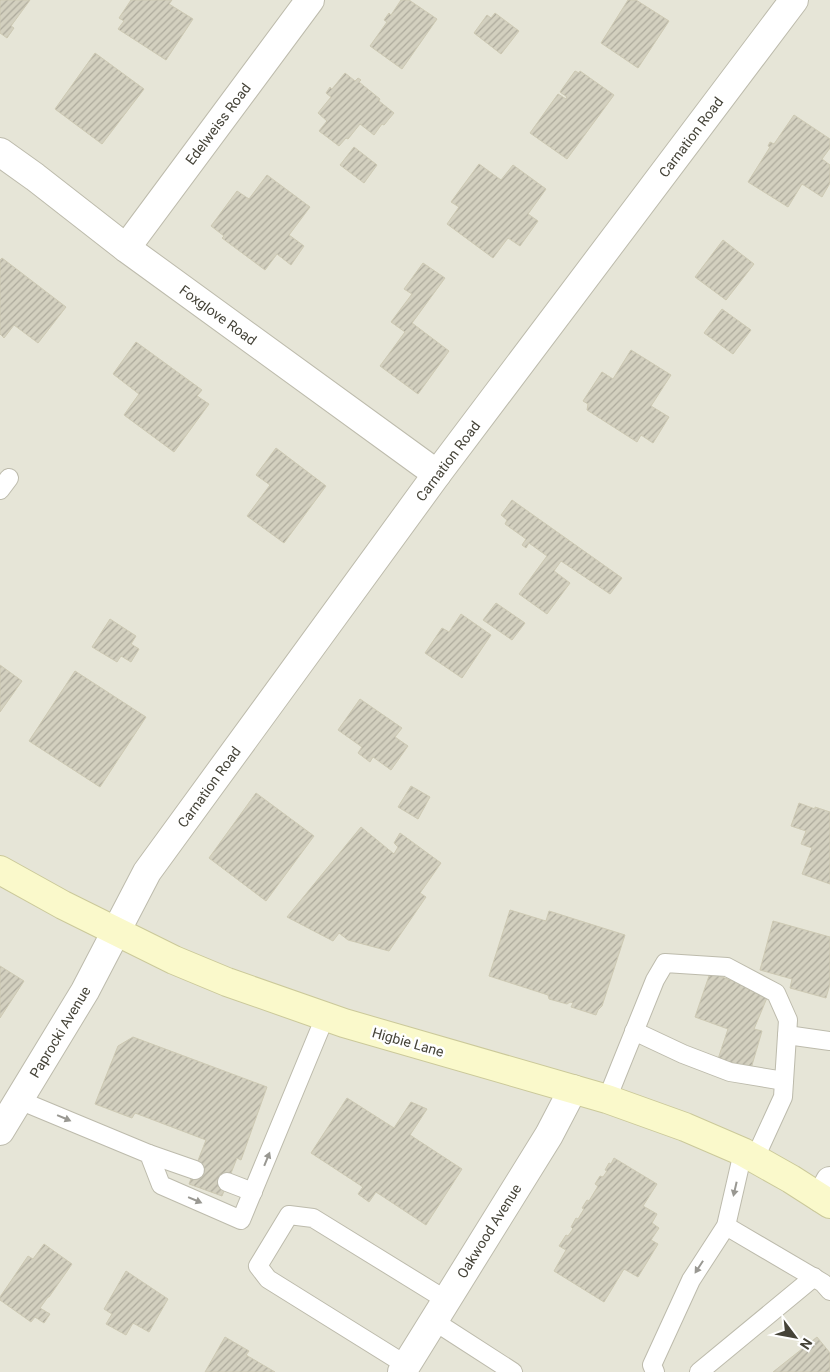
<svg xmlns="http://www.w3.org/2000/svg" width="830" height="1372" viewBox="0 0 830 1372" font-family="Roboto,sans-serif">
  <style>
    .residential { fill: #e6e5d7 }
    .building { fill: url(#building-hatch); stroke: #cdc9b3 }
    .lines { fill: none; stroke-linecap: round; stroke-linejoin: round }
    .lane-casing { stroke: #bdbbac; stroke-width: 20 }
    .street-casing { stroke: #bdbbac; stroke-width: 30 }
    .secondary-casing { stroke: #cbc99a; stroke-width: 30 }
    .lane { stroke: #fff; stroke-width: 18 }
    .street { stroke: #fff; stroke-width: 28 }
    .secondary { stroke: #faf9cb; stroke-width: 28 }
    .oneway { fill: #999892 }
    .labels { text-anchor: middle; stroke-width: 5; stroke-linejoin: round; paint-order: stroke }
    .street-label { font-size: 14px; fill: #454338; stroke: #fff }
  </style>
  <defs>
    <pattern id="building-hatch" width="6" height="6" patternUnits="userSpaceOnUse" patternTransform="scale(1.25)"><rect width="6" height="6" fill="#d3d0bf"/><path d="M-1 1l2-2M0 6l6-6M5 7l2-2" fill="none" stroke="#adaa9c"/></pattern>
  </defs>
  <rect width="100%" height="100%" fill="#f3f2e8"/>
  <rect class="residential" x="0" y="0" width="830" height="1372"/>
  <g class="building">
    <path d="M0,0H30L11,26L14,28L7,38L0,33Z"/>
    <path d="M131,0H172L169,4L193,19L166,60L118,29L124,21L119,18Z"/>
    <path d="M401,0H409L437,19L402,69L370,46L387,22L384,20L389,13L391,15Z"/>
    <path d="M628,0H636L669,21L638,68L601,43Z"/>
    <path d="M495,13L519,31L501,54L474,33L487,15L491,18Z"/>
    <path d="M95,53L144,89L102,144L55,109Z"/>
    <path d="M575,71L579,73L580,71L614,95L567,159L530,133L558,94L566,99L567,97L560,92Z"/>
    <path d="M345,73L355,81L358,78L361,80L359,82L380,99L379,101L394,113L384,125L382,124L374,135L360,124L348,139L346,138L339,146L319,131L327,121L318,113L331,97L326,93L330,87L332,89Z"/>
    <path d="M794,115L830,139V148L822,159L830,165V183L822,197L802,184L788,207L748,182L770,147L768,146L770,142L774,144Z"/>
    <path d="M354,147L377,165L364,183L340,165Z"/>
    <path d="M479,164L501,180L513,165L546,189L528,214L538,221L520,246L508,238L493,258L447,224L459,207L451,202Z"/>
    <path d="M267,175L310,207L289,235L304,246L291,265L277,254L265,270L222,238L224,236L211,226L237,191L249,199Z"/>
    <path d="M723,240L754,264L726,300L695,277Z"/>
    <path d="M2,258L66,307L38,343L14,325L4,338L0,334V260Z"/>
    <path d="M423,263L445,278L412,323L449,351L418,394L380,366L405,332L391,322L412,294L404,289Z"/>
    <path d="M722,309L751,330L733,354L704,333Z"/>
    <path d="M136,342L202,390L197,396L209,404L174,452L124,415L139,394L113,374Z"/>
    <path d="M631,350L671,375L651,406L669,417L653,443L641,435L637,442L587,410L588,404L583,401L602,372L613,379Z"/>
    <path d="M276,448L326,486L284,543L247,516L270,485L256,475Z"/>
    <path d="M512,500L622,578L610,594L561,561L554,571L570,583L547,614L519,594L547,556L529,543L526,548L522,545L526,539L505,524L507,520L501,515Z"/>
    <path d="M496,603L525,623L512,640L483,620Z"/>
    <path d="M461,614L491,635L462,678L425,653L442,628L449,632Z"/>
    <path d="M110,619L136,636L131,644L139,649L131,662L121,656L117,662L92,647Z"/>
    <path d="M0,665L22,681L0,712Z"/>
    <path d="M75,671L146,717L100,787L29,741Z"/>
    <path d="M360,699L402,728L395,737L408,746L391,770L373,757L370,762L358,753L362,747L338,730Z"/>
    <path d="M411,786L430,797L418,819L398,807Z"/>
    <path d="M256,793L314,836L266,901L209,858Z"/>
    <path d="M799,803L815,809V807L830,812V884L802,874L812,848L801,844L806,831L791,826Z"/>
    <path d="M361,827L394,854L398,847L394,843L400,833L441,863L420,893L426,897L389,951L348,940L339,933L333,941L287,917Z"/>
    <path d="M510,910L546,921L549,911L625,935L602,1006L598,1010L596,1015L571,1007L573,1003L570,1002L567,1004L549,999L548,995L489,976Z"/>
    <path d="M773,921L830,937V984L826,998L790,988L792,979L760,970Z"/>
    <path d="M0,966L24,981L0,1018Z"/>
    <path d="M710,973L769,993L754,1029L762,1031L750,1072L717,1062L728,1029L695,1017Z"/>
    <path d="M133,1037L267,1087L241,1160L237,1158L222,1196L189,1184L206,1140L135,1113L132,1118L95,1104L118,1046Z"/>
    <path d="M347,1098L394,1128L411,1102L427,1109L410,1135L462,1169L426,1225L376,1192L369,1202L358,1194L363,1187L311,1153Z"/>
    <path d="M614,1158L657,1184L643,1206L657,1214L652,1223L659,1228L651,1240L658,1244L638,1277L624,1269L604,1302L554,1271L566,1250L559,1246L566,1235L568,1236L573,1229L571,1227L576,1218L578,1219L584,1209L582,1208L587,1200L589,1201L598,1186L595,1184L600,1176L603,1177L607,1171L605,1170L609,1163L611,1164Z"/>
    <path d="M44,1244L72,1264L49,1297H48L40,1308L50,1314L44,1323L35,1317L31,1322L0,1300V1297L28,1256L33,1259Z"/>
    <path d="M126,1271L168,1299L149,1332L133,1323L126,1335L106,1324L112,1314L104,1309Z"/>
    <path d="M225,1337L249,1351L246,1355L275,1372H205Z"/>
    <path d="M817,1337L830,1353V1372H773Z"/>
  </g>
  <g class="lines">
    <defs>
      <g id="lane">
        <path d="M0,490L9,478"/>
        <path d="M634,1031L683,1054L730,1072L784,1081"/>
        <path d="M787,1035L830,1041"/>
        <path d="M607,1099L655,980L665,963L727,967L776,993L788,1020L783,1097L755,1158"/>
        <path d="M19,1100L149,1154L161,1185L241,1220L325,1017"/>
        <path d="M149,1154L195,1170"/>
        <path d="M227,1182L253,1192"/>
        <path d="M726,1226L823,1283L830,1291"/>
        <path d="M434,1321L513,1372"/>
        <path d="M406,1365L268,1279L258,1266L289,1215L313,1218L446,1300"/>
        <path d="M655,1372L652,1365L691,1280L726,1226L743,1152"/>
        <path d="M699,1372L814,1277"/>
      </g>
      <g id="street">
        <path d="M0,152L35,177L126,248L437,474"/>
        <path d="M126,248L310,0"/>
        <path d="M0,1131L85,991L147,872L437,474L794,0"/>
        <path d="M821,1198L830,1181"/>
        <path d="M402,1372L549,1135L573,1089"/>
      </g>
      <path id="secondary" d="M0,870L63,905L174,960L227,982L344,1023L607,1099L685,1127L743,1152L791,1179L830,1204"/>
    </defs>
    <use href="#lane" class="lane-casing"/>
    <use href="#street" class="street-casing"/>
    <use href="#secondary" class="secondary-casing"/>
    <use href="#lane" class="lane"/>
    <use href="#street" class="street"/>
    <use href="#secondary" class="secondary"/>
  </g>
  <defs><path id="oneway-solid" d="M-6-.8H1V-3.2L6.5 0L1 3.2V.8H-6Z" transform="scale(1.25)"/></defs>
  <g class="oneway">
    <use href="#oneway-solid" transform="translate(64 1118) rotate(23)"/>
    <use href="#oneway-solid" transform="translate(267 1159) rotate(-68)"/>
    <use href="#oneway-solid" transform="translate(735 1189) rotate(103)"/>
    <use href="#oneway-solid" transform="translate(195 1200) rotate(23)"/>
    <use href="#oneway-solid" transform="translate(699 1267) rotate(123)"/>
  </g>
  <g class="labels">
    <g class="street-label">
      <text transform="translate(218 124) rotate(-53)" y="5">Edelweiss Road</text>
      <text transform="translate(691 137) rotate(-53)" y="5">Carnation Road</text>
      <text transform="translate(218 315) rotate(36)" y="5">Foxglove Road</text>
      <text transform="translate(448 461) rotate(-53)" y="5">Carnation Road</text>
      <text transform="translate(209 787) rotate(-54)" y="5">Carnation Road</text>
      <text transform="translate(60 1032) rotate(-59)" y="5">Paprocki Avenue</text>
      <text transform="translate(408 1042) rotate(16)" y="5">Higbie Lane</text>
      <text transform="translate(489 1231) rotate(-58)" y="5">Oakwood Avenue</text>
    </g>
  </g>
  <g transform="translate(795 1337) rotate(122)" stroke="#ffffff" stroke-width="4" paint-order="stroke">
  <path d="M0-4L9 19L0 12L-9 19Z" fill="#454338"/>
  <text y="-8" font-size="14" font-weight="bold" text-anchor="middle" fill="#454338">N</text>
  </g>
</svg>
